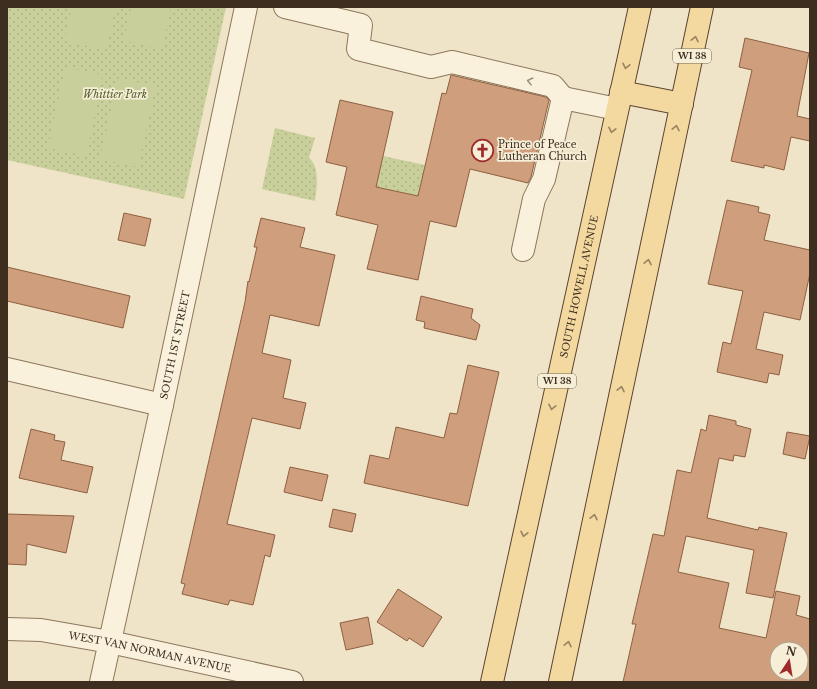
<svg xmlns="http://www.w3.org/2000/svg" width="817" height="689" viewBox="0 0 817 689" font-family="'Libre Baskerville',serif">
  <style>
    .grass { fill: url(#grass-dots) }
    .garden { fill: #c9cf9b }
    .building { fill: #cf9f7d; stroke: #8d5f41; fill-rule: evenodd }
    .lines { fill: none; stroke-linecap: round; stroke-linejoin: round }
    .minor-casing { stroke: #8d765c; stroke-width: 24 }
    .major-casing { stroke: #5b4430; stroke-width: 24 }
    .minor { stroke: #faf1dc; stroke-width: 22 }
    .major { stroke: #f3d9a0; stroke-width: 22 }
    .oneway { stroke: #988460 }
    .oneway2 { stroke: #9c907e }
    .labels { text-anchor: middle; stroke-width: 3.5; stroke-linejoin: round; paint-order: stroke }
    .shield { fill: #f7eed8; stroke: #756857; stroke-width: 1 }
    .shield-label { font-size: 9px; font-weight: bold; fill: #3d2e20 }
    .park-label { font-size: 10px; font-style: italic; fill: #4d5a26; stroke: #f7eed8 }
    .poi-label { font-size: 10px; fill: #3d2e20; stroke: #f7eed8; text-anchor: start }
    .street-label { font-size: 10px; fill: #3d2e20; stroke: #f7eed8 }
  </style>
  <defs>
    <pattern id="grass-dots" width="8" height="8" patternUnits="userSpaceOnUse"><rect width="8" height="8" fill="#c9cf9b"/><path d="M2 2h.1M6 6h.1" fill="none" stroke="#aeb285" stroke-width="1.8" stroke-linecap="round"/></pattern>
  </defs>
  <rect width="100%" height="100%" fill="#f0e4c8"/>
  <g class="grass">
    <path d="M7,7H226L184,199L7,160Z"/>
    <path d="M275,128L315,138L309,158C320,166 317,189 315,201L262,189Z"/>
    <path d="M383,156L425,165L418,196L358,183L379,174Z"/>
  </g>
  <g class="garden">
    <path d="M72,7H116L106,50L64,41Z"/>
    <path d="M131,7H171L162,49L124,41Z"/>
    <path d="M65,67L103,75L86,156L48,148Z"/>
    <path d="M118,78L156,86L138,167L100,159Z"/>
  </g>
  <g class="building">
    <path d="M745,38L809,53L797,116L810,119V141L791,137L784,170L764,165V168L731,161L752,70L739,67Z"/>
    <path d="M451,75L546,97L549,100L531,177L528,183L470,169L456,227L430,221L418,280L367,269L378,225L336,215L347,167L326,162L340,100L393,112L376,187L418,196L442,93L446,94Z"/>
    <path d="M727,200L759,207L758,212L770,215L764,240L810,250V273L800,320L764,312L756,349L783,355L779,375L769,373L767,383L717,372L723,342L731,344L743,291L708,284Z"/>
    <path d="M124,213L151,219L145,246L118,240Z"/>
    <path d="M261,218L305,228L300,247L335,255L319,326L270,315L262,353L291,360L283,398L306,403L300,429L252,418L227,524L275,535L270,557L265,555L253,605L230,600L228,605L182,594L185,584L181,583L245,302L248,281L249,282L257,247H254Z"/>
    <path d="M7,267L130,296L123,328L7,301Z"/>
    <path d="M421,296L473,309L471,318L480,325L476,340L424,328L425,322L416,320Z"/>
    <path d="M468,365L499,372L468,506L364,483L370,455L389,459L396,427L444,438L450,413L457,414Z"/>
    <path d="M709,415L736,421V425L751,429L745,457L734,455L733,461L719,458L707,518L758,530L759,527L787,533L773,598L746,593L754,550L686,536L678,572L729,583L719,628L766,638L776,591L800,596L796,615L810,619V682H623L636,624H632L653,534L664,536L677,470L691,473L701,429L706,431ZM777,649H801V673H777Z"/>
    <path d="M31,429L55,435L54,440L65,442L61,460L93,467L87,493L19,478Z"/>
    <path d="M787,432L810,436L805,459L783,454Z"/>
    <path d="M290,467L328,475L322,501L284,492Z"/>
    <path d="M333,509L356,514L352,532L329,527Z"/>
    <path d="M7,514L74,516L66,553L27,544L26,565L7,564Z"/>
    <path d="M398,589L442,617L423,647L409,638L407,641L377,622Z"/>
    <path d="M368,617L373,644L346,650L340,623Z"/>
  </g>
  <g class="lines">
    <defs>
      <g id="minor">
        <path d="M285,7L361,25L358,49L431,67L452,62L553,86L563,98"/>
        <path d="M523,250L534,199L544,179L563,98L617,109"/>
        <path d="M7,369L162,405"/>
        <path id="s1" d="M7,629L41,630L110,642L292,682"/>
        <path id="s2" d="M101,682L162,405L246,7"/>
      </g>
      <g id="major">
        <path d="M621,92L682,104"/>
        <path id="s3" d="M492,682L640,7"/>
        <path d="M560,682L702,7"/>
      </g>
    </defs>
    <use href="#minor" class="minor-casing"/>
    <use href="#major" class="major-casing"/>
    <use href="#minor" class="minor"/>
    <use href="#major" class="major"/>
  </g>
  <defs><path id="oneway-chevron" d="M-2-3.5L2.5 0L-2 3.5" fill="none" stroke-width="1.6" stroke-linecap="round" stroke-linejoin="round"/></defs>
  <g class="oneway">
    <use href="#oneway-chevron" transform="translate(695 39) rotate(-78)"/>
    <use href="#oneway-chevron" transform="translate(626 66) rotate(102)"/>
    <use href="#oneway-chevron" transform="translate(676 128) rotate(-78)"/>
    <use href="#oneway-chevron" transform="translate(612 130) rotate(102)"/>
    <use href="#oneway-chevron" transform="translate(648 262) rotate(-78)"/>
    <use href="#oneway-chevron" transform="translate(621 389) rotate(-78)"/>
    <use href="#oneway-chevron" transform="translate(552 407) rotate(102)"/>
    <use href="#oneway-chevron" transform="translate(594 517) rotate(-78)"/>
    <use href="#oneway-chevron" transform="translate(524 534) rotate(102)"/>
    <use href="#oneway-chevron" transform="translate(568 644) rotate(-78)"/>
  </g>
  <use class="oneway2" href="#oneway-chevron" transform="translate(530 81) rotate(-166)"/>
  <defs>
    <symbol id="church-ring" viewBox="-11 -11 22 22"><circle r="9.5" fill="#f7eed8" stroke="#9e2a2b" stroke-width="1.5"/><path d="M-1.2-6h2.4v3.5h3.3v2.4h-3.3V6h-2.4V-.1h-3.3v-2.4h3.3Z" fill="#9e2a2b"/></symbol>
  </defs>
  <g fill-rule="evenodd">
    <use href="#church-ring" x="470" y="138" width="25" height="25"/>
  </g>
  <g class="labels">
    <g class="shield">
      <rect x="673" y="49" width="38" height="14" rx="3"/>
      <rect x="538" y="374" width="38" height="14" rx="3"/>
    </g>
    <g class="shield-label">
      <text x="692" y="59">WI 38</text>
      <text x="557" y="384">WI 38</text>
    </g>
    <g class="park-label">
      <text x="115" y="98">Whittier Park</text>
    </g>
    <g class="poi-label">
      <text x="498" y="148">Prince of Peace<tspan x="498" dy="12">Lutheran Church</tspan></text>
    </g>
    <g class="street-label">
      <text dy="4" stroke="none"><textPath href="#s3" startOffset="405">SOUTH HOWELL AVENUE</textPath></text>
      <text dy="4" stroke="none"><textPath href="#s2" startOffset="345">SOUTH 1ST STREET</textPath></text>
      <text dy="4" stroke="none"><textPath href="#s1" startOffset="145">WEST VAN NORMAN AVENUE</textPath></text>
    </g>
  </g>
  <rect width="817" height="689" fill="none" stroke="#3d2e20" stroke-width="16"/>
  <g transform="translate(789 661) rotate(12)"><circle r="19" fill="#f7eed8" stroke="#ada18e"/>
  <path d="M0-3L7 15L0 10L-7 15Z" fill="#9e2a2b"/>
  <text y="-6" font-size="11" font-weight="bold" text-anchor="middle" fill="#3d2e20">N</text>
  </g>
</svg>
